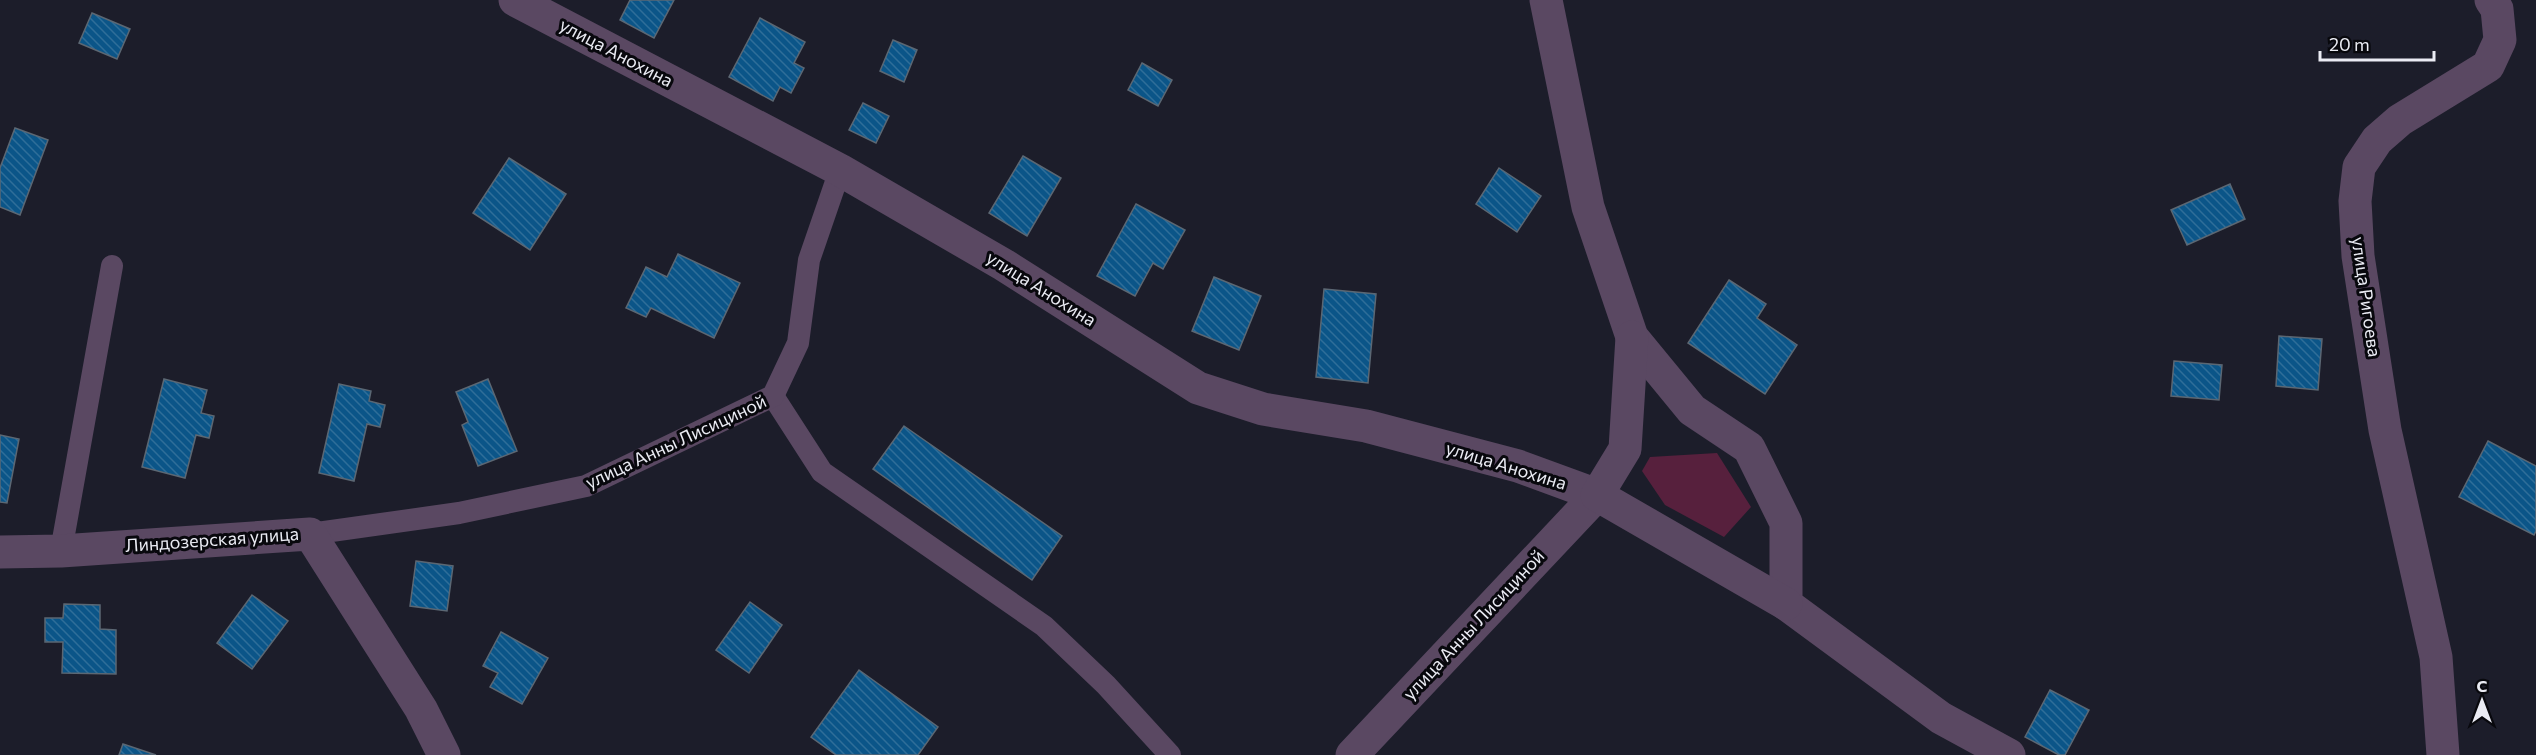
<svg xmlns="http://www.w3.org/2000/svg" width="2536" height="755" viewBox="0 0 2536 755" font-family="Commissioner,sans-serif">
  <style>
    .green { fill: #57203d }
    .building { fill: url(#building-back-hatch); stroke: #5b6773; stroke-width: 1.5 }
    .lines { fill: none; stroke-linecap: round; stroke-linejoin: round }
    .service { stroke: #5a4862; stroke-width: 22 }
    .minor { stroke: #5a4862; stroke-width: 33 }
    .labels { text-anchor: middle; stroke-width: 6; stroke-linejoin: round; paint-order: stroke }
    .street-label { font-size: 18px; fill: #eaebf3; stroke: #08080d }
  </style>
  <defs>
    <pattern id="building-back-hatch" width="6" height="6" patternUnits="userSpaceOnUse" patternTransform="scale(1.5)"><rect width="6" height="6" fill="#0b5588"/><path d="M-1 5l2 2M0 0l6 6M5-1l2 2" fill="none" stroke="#2f6e99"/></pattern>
  </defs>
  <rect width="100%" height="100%" fill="#1c1d2a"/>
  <path class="green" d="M1717,453L1751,507L1724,537L1665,505L1642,471L1650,457Z"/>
  <g class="building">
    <path d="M630,0H674L654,38L620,20Z"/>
    <path d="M92,13L130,29L117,59L79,43Z"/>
    <path d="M760,18L805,42L794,63L804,68L791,93L780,87L773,101L729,77Z"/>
    <path d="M893,40L917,50L904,82L880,71Z"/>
    <path d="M1142,63L1172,80L1158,106L1128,90Z"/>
    <path d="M863,103L889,116L876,143L849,130Z"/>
    <path d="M15,128L48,140L20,215L0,207V168Z"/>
    <path d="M1023,156L1061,178L1027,236L989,213Z"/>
    <path d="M509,158L566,194L530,250L473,213Z"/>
    <path d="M1499,168L1541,196L1517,232L1476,204Z"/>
    <path d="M2230,184L2245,219L2187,245L2171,210Z"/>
    <path d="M1136,204L1185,230L1163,269L1153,263L1135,296L1097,276Z"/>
    <path d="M678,254L740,283L714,338L651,308L646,317L626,308L646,267L667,277Z"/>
    <path d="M1214,277L1261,296L1239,350L1192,331Z"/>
    <path d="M1729,280L1766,304L1757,318L1797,345L1765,394L1688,343Z"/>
    <path d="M1324,289L1376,294L1368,383L1316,377Z"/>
    <path d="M2279,336L2322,339L2318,390L2276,386Z"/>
    <path d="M2174,361L2222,365L2219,400L2171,396Z"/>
    <path d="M164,379L207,390L201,413L214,416L209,438L196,435L185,478L142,467Z"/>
    <path d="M488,379L517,451L478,466L462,425L468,422L456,392Z"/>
    <path d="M339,384L371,391L369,401L385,405L380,427L367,424L354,481L319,473Z"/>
    <path d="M904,426L1062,536L1032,580L873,469Z"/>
    <path d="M0,435L19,439L7,503L0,502Z"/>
    <path d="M2488,441L2536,466V531L2534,535L2459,497Z"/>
    <path d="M416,561L453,566L447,611L410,606Z"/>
    <path d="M252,595L288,621L252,669L217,643Z"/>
    <path d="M750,602L782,625L749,673L716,650Z"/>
    <path d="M64,604L100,605V629L116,630V674L62,673L63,642H45V618H63Z"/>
    <path d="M501,632L548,658L522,704L490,687L498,673L483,666Z"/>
    <path d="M859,670L938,727L918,755H836L811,737Z"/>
    <path d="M2050,690L2089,710L2065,755H2059L2025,737Z"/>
    <path d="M123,744L156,755H119Z"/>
  </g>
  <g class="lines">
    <g class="service">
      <path d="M773,396L822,472L1044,626L1106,685L1170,755"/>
      <path d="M310,534L459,513L586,486L773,396L798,343L809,260L840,170"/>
      <path d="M61,551L112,266"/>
    </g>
    <g class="minor">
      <path d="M515,0L840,170L1004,265L1198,388L1263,409L1366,426L1518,466L1597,495L1352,755"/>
      <path d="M1546,0L1588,207L1632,337L1692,410L1749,448L1786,523V604L1941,718L2009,755"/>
      <path d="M1632,337L1625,449L1597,495L1786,604"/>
      <path d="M0,552L61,551L310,534L421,709L444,755"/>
      <path d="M2443,755L2436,657L2385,430L2358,256L2355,201L2359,167L2377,140L2400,120L2488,66L2500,40L2497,9L2491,0"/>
    </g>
  </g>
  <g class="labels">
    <g class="street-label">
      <text transform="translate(616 53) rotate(28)" y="6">улица Анохина</text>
      <text transform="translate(1041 289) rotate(32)" y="6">улица Анохина</text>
      <text transform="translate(2366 297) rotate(82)" y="6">улица Ригоева</text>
      <text transform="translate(676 442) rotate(-25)" y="6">улица Анны Лисициной</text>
      <text transform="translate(1506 466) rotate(17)" y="6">улица Анохина</text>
      <text transform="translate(212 540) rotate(-4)" y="6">Линдозерская улица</text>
      <text transform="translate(1474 625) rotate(-47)" y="6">улица Анны Лисициной</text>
    </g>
  </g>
  <g transform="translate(2482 701)" stroke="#08080d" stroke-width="4.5" paint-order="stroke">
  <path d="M0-4.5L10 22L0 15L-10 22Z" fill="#eaebf3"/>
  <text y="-9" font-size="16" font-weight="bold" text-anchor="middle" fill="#eaebf3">С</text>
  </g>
  <path d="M2320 51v9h114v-9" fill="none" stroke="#eaebf3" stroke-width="3"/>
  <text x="2329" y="51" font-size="18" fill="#eaebf3" stroke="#08080d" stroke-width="4.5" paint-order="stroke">20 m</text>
</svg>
